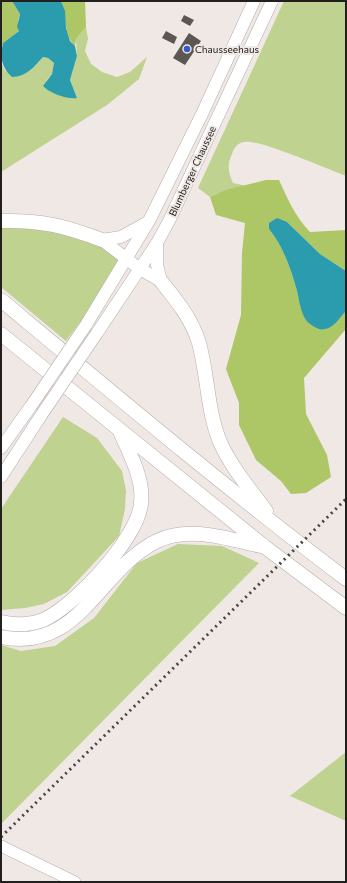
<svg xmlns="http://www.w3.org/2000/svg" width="347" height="883" viewBox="0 0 347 883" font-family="Commissioner,sans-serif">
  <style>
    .green { fill: #bfd290 }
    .forest { fill: #adc666 }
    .water { fill: #2b9cae }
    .building { fill: #5d5754 }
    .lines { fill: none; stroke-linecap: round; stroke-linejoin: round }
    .secondary-casing { stroke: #b4adaa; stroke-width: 12 }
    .primary-casing { stroke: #b4adaa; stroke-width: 13 }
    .highway-casing { stroke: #b4adaa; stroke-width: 15 }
    .secondary { stroke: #fff; stroke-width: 11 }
    .primary { stroke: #fff; stroke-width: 12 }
    .highway { stroke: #fff; stroke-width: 14 }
    .rail { stroke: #484544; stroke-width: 3; stroke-dasharray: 2 4; stroke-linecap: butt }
    .primary-bridge-casing { stroke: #b4adaa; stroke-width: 13; stroke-linecap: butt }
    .primary-bridge { stroke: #fff; stroke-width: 12 }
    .poi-dot { fill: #345bcc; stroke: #efe8e5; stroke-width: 1.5 }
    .labels { text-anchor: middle; stroke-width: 4; stroke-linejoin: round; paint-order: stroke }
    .poi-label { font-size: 10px; fill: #22201f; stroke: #efe8e5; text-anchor: start }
    .street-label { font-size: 10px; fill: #22201f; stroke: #efe8e5 }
  </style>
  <rect width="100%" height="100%" fill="#efe8e5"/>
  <g class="green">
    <path d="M284,1H346V176C330,170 257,138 244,142C237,143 234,148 232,154C227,165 228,172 233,183L247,186L225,190L210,197L198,188Z"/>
    <path d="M86,27L88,39L85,51L91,64L102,72L117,77L130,72L147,57L139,79L107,105L1,172V62L5,71L39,62L43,57L48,58L54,63L52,74L46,81L77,98L70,80L77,56L76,39Z"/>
    <path d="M1,225H33L96,242L120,261L81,322H80L66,341L1,287Z"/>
    <path d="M63,417L97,438L122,471L126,491L125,509L119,536L67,592L44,604L25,608L1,610V509Z"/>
    <path d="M178,544L222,546L259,563L1,824V645L21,651L55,646L94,618L137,563Z"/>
    <path d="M346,752V821L290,796Z"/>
  </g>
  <g class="forest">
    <path d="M1,1H12L20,14L18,20L19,31L3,43L1,51Z"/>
    <path d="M61,1H85L86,27L76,39L75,46C63,34 67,16 61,1Z"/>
    <path d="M266,180H279C288,200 295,216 310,232L346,230V271L320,254L287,222L269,229C288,252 295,284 303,313L333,325L346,311V329L304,378L306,414L327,455L331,477L306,493L291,494L281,481L256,460L239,425V403L226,369L241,315L242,253L245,223L216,215L210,197L225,190Z"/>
  </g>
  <g class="water">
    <path d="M12,1H61L65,11L66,28L70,41L75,46L77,56L70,80L77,98C68,100 49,93 43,86L52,74L54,63L48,58L43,57C34,67 26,77 12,77C1,67 0,57 3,43L19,31L17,27L20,14Z"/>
    <path d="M277,218L287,222L320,254L346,271V311C340,317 334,328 325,329C319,331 310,325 306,320C301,313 299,300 297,291C291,269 283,246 269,229V223Z"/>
  </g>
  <g class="building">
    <path d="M184,15L194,20L190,26L181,21Z"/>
    <path d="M166,31L177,37L174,44L162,38Z"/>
    <path d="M189,33L201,41L185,65L173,58Z"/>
  </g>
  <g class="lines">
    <defs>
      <path id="secondary" d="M1,846L75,882"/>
      <g id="primary">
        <path d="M102,240L140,269L161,281"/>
        <path d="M102,240L121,237L148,222"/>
        <path d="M157,243V265L161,281"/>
        <path d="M86,325L149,221L202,114L254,1"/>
        <path d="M97,333L157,243L169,221L272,1"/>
        <path d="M1,448L31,406"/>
        <path d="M1,477L42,414"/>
      </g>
      <g id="highway">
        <path d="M1,221C41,220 65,226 102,240"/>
        <path d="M161,281C176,300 192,319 199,343C208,376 207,410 220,442C231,467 250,489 266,511"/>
        <path d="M1,300C115,395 228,490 346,579"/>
        <path d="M1,334L265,547L346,608"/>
        <path d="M1,622C14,625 30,625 43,620C74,607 139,537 141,503C144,478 129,453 120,431"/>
        <path d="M1,637C80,653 98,570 157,541C189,525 228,539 261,546"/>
      </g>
    </defs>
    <use href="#secondary" class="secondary-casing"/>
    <use href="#primary" class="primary-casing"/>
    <use href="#highway" class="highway-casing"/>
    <use href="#secondary" class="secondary"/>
    <use href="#primary" class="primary"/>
    <use href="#highway" class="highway"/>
    <path class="rail" d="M1,837L346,499"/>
    <defs>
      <g id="primary-bridge">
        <path d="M31,406L86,325"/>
        <path d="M42,414L97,333"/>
      </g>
    </defs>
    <use href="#primary-bridge" class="primary-bridge-casing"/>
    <use href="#primary-bridge" class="primary-bridge"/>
  </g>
  <circle class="poi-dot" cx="187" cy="49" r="4"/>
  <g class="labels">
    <g class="poi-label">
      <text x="195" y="53">Chausseehaus</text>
    </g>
    <g class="street-label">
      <text transform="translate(192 171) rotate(-65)" y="4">Blumberger Chaussee</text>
    </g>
  </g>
  <rect width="347" height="883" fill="none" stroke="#22201f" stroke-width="4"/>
</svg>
